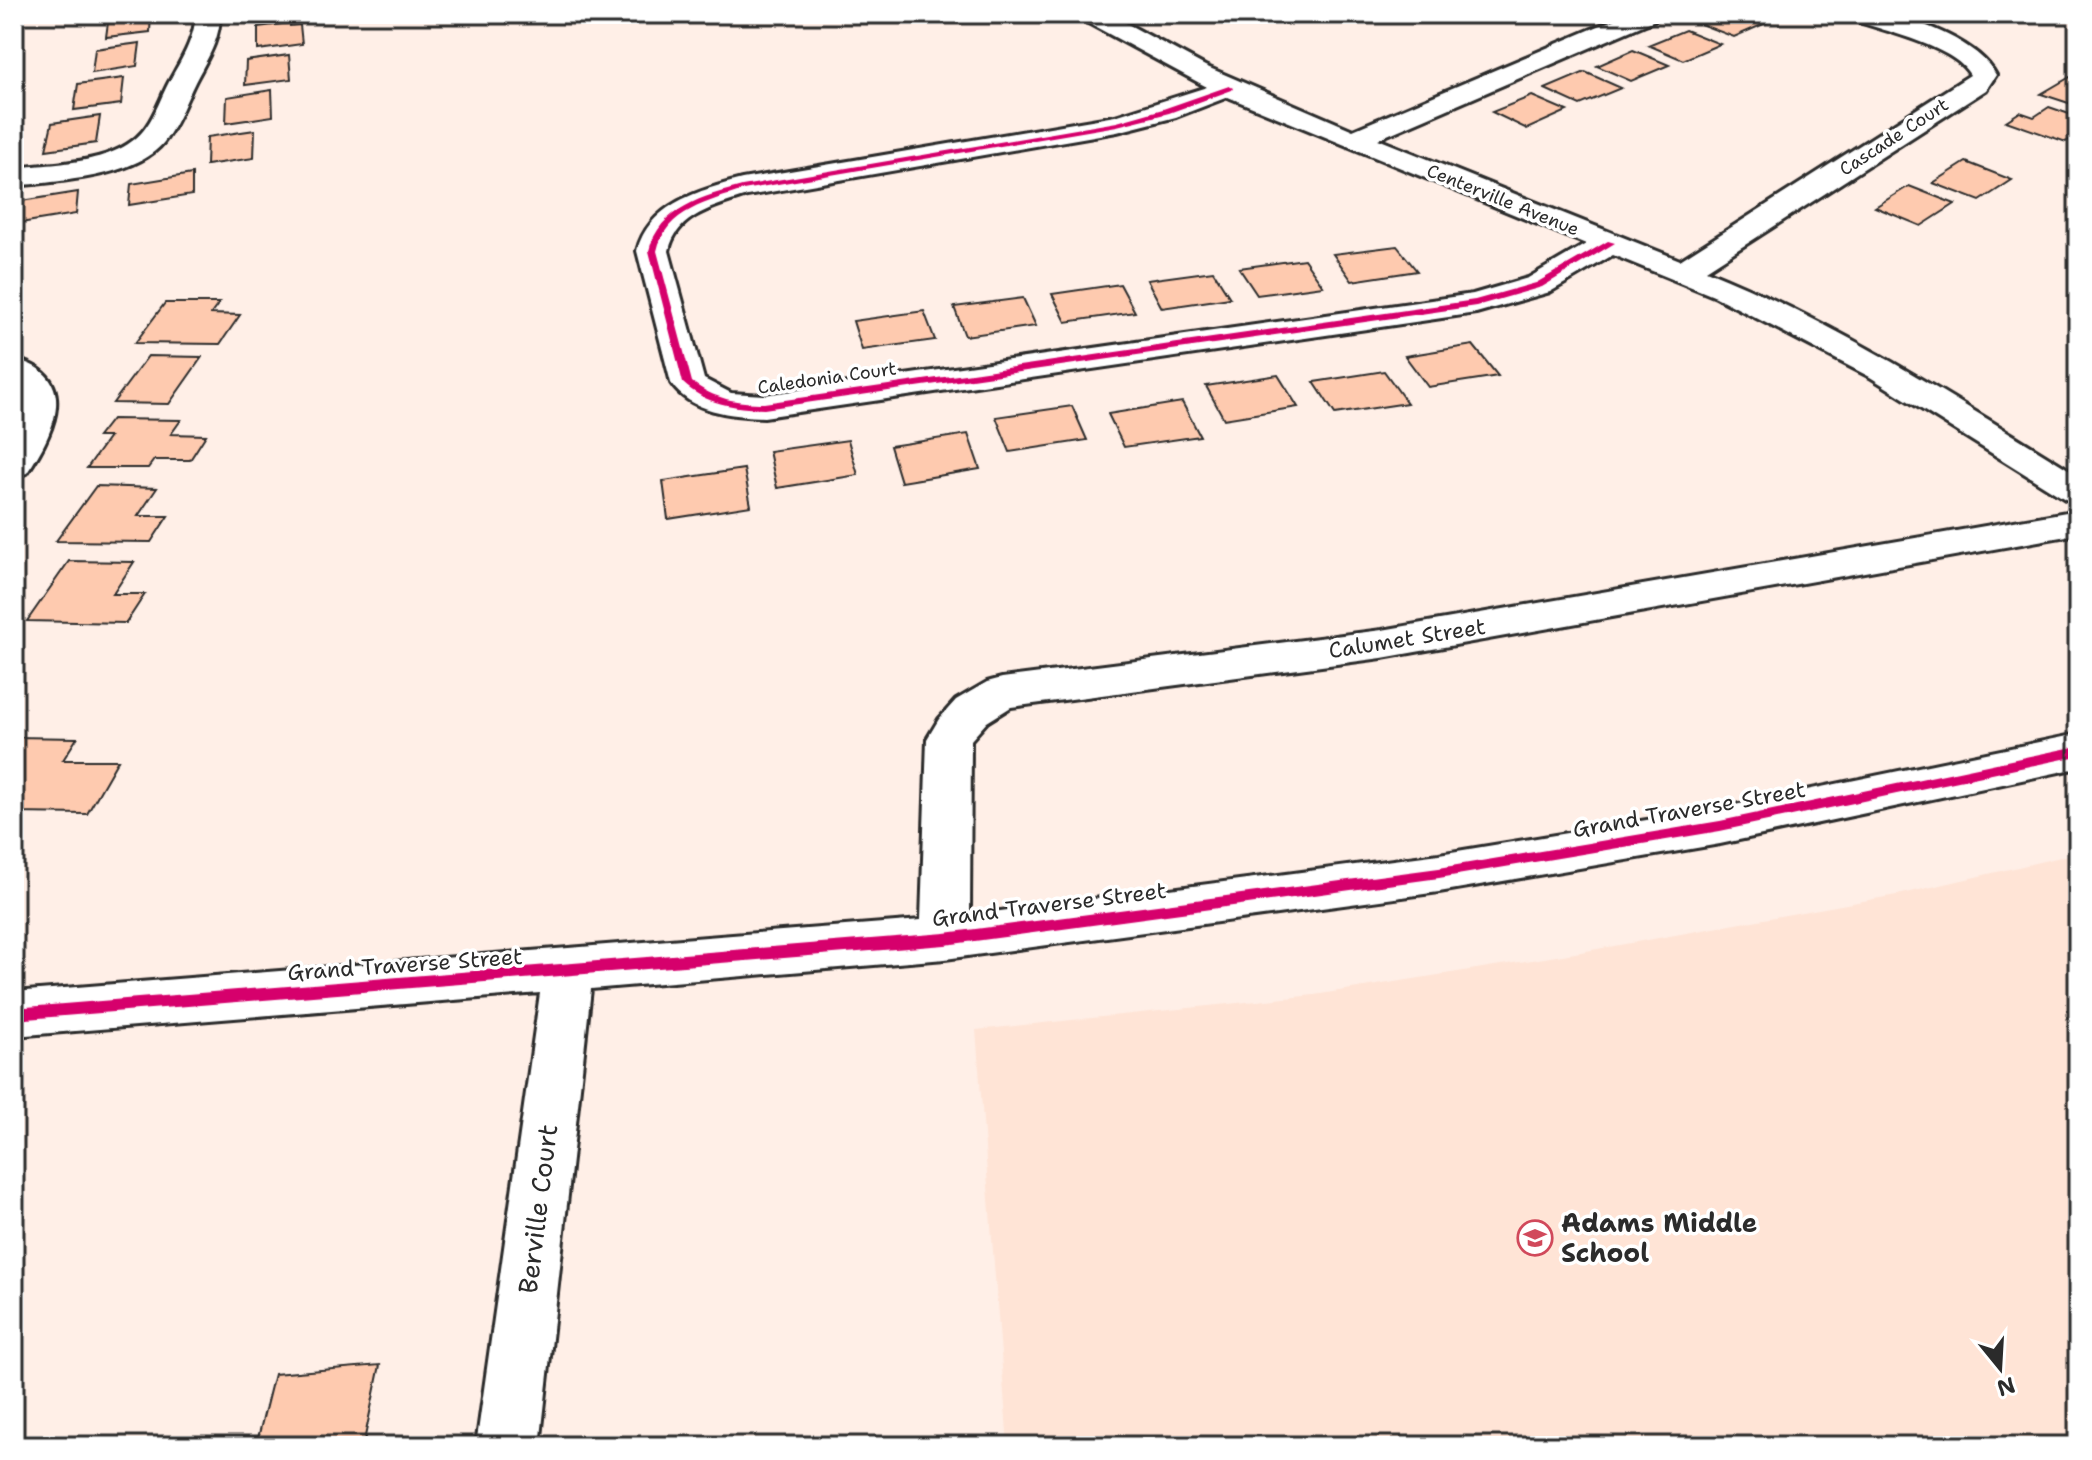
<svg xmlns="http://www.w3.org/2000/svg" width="2092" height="1460" viewBox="0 0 2092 1460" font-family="'Shantell Sans',sans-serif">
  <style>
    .built { fill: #ffe4d6 }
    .building { fill: #fecaaf; stroke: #2b2b2b; stroke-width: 2 }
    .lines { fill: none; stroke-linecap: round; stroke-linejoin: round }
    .minor-casing { stroke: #2b2b2b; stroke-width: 6 }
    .minor { fill: #fff; fill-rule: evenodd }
    .cycleway-casing { stroke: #fff; stroke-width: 5 }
    .cycleway { fill: #d6006c; fill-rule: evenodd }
    .labels { text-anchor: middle; stroke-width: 7; stroke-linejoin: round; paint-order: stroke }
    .far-street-label { font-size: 18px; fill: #2b2b2b; stroke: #fff }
    .street-label { font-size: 22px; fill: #2b2b2b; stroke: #fff }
    .near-street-label { font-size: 26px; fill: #2b2b2b; stroke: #fff }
    .near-poi-label { font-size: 26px; font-weight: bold; fill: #2b2b2b; stroke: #fff; text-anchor: start }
  </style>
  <rect width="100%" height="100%" fill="#ffefe7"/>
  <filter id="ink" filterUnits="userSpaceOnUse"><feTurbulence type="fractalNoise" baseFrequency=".0125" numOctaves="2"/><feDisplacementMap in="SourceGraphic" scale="16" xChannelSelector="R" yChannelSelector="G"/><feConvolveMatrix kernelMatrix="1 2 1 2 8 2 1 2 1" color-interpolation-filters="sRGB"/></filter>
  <g filter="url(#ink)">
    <path class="built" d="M2078,853V1446H1008L976,1030L1314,995L1575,953L1902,894Z"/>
    <g class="building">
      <path d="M151,14L150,32L106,37L109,15Z"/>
      <path d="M1723,14H1772L1780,17L1734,37L1700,24Z"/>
      <path d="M290,23V26L300,25L302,44L258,50V27Z"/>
      <path d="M1685,30L1720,44L1683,60L1648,45Z"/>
      <path d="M140,43L137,66L92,73L95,49Z"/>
      <path d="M1633,50L1669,65L1631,81L1597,66Z"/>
      <path d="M289,55L291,79L245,85L246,61Z"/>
      <path d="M1585,72L1621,88L1580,105L1545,89Z"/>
      <path d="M2070,77L2078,79V106L2041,94Z"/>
      <path d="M124,78L121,104L74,110L78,84Z"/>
      <path d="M272,90L273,116L226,123L227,97Z"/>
      <path d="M1532,96L1567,111L1527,129L1492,112Z"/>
      <path d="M2049,107L2078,117V133L2066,142L2006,121L2020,112L2034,117Z"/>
      <path d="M100,116L96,143L46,150L52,123Z"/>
      <path d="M255,130L254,158L206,165L207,137Z"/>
      <path d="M1966,162L2012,180L1980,201L1933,183Z"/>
      <path d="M192,174V195L129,205L131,184Z"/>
      <path d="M1909,186L1955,204L1921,226L1875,207Z"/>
      <path d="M78,192L76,214L14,224L15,202Z"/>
      <path d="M1397,246L1417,271L1352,281L1333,254Z"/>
      <path d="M1304,259L1323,286L1257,295L1239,268Z"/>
      <path d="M1213,271L1230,298L1162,308L1147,280Z"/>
      <path d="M1120,284L1135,312L1066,322L1052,294Z"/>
      <path d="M1023,298L1036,326L965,336L954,307Z"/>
      <path d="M165,303H219L211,314L240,315L220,344L135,343Z"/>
      <path d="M924,311L935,340L862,350L853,321Z"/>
      <path d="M1473,345L1498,376L1428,387L1405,356Z"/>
      <path d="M148,356L202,357L169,404L113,403Z"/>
      <path d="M1384,371L1407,403L1335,414L1314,382Z"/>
      <path d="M1278,375L1298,407L1224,419L1206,386Z"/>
      <path d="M1182,402L1200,436L1124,447L1108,414Z"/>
      <path d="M1072,406L1087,440L1010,452L996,417Z"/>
      <path d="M112,419L181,420L171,434L206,435L190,460H154L148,468H87L109,437H98Z"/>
      <path d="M968,434L980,469L901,482L890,446Z"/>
      <path d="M848,440L858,475L777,488L769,451Z"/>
      <path d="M744,469L751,506L668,519L663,481Z"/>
      <path d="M96,486L157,488L138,516H168L151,542L56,541Z"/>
      <path d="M69,561L134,562L113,594H145L126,623L27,621Z"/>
      <path d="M14,737L77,738L63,760H118L87,814L14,813Z"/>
      <path d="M380,1365L363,1446H256L274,1374Z"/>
    </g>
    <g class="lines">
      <defs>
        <g id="minor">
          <path d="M196,14H220C220,40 207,59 195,82C185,102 178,123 164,142C135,178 58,181 14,186V168C56,163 119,165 146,127C156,113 161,97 169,82C181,60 194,41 196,14Z"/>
          <path d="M1078,14H1109L1205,66L1353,130L1627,14H1660L1657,19L1378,139L1680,260L1970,75C1955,46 1880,30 1850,19L1847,14C1859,14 1872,12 1884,14C1920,20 1979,43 1996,75L1986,90L1706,270C1838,323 1958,401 2078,475V503L2065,499L1870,377L1716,297L1613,255L1550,292L1476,313L764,417C732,416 690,412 671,383L637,251C649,204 700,190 742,179L1115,116L1207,87L1081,19ZM1228,97L1586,244L1528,278L1473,294L764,395L731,393L704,379L669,251C676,215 716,206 747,196L1117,132L1176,117Z"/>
          <path d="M14,359C81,375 55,432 27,473L14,476C14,462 12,445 14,430C17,414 31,396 14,382Z"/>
          <path d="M2078,510V534L1382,658L1011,707L987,722L971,740L970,915L1439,854L1720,808L2078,734V768L1720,844L1439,892L945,959L591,989L540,1446H476L540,993L14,1036V992L921,920L927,739L939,719L956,700L987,682L1002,678L1382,630Z"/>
        </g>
      </defs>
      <use href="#minor" class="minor-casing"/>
      <use href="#minor" class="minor"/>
      <defs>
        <g id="cycleway">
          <path d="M1229,86L1233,88L1232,90L1169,113L1117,126L743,190C709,202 666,210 657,251L692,382C714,399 737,403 764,403L1475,300L1536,283L1608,241L1615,243L1542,287L1476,306L764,409C734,408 705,404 683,383L649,251C659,208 704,196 742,186L1117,122L1163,109Z"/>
          <path d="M2078,746V756L1720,831L1439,878L945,945L14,1020V1008L945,933L1439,868L1720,821Z"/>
        </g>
      </defs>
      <use href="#cycleway" class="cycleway-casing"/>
      <use href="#cycleway" class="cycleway"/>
    </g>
  </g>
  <defs>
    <symbol id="school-ring" viewBox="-11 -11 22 22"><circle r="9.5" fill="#fff" stroke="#d1495b" stroke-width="1.5"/><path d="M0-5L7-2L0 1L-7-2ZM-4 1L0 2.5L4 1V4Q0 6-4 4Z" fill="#d1495b"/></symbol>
  </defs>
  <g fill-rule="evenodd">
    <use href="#school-ring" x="1515" y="1218" width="40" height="40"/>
  </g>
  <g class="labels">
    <g class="far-street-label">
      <text transform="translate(1894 137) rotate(-33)" y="6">Cascade Court</text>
      <text transform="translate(1503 200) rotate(22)" y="6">Centerville Avenue</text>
      <text transform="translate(827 378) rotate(-8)" y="6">Caledonia Court</text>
    </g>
    <g class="street-label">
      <text transform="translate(1407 638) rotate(-9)" y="8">Calumet Street</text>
      <text transform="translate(1689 809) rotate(-10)" y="8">Grand Traverse Street</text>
      <text transform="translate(1049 904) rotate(-7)" y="8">Grand Traverse Street</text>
      <text transform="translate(405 964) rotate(-4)" y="8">Grand Traverse Street</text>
    </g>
    <g class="near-street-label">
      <text transform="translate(538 1209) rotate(-83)" y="9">Berville Court</text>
    </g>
    <g class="near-poi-label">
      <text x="1561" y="1232">Adams Middle<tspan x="1561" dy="30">School</tspan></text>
    </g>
  </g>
  <rect width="2092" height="1460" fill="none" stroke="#fff" stroke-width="48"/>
  <rect x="24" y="24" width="2044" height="1412" fill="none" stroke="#2b2b2b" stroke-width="3" filter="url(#ink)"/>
  <g transform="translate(2000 1368) rotate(162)" stroke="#ffffff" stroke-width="6" paint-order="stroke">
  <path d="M0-6L14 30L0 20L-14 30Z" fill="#2b2b2b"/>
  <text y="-12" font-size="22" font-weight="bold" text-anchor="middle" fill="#2b2b2b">N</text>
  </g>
</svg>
